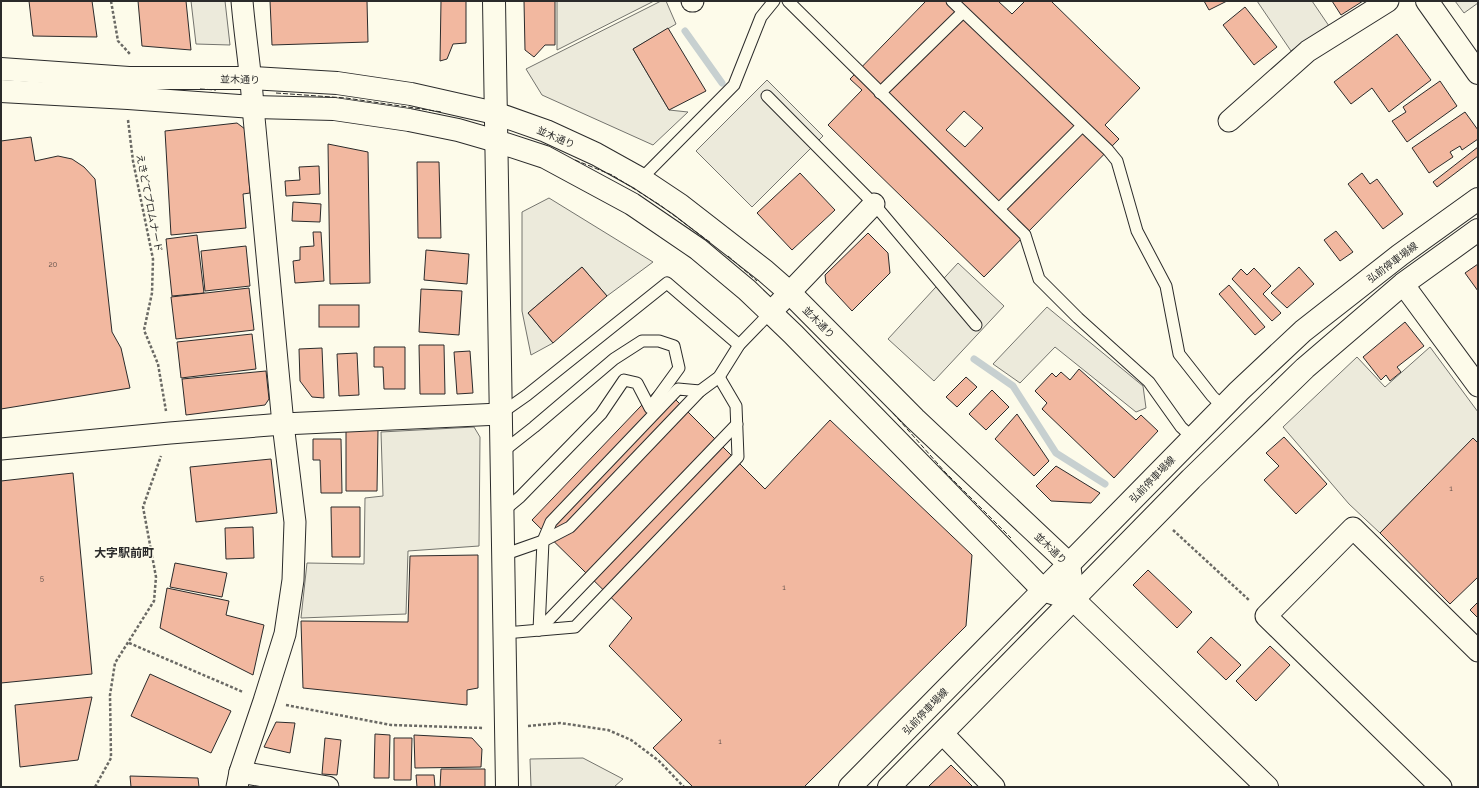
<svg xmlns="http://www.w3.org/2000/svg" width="1479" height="788" viewBox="0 0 1479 788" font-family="Raleway,'Noto Sans JP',sans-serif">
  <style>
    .parking { fill: #eceadb; stroke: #74746e }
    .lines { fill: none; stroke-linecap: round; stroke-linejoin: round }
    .stream { stroke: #c7d0d0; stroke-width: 7 }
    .building { fill: #f2b8a0; stroke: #2b2b2b; fill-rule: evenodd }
    .lane-casing { stroke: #2b2b2b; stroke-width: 13 }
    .street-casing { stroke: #2b2b2b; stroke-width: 23 }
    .secondary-casing { stroke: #2b2b2b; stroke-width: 24 }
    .primary-casing { stroke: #2b2b2b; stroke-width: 24 }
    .path { stroke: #6a6964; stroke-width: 2.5; stroke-dasharray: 3 2; stroke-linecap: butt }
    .lane { stroke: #fdfbea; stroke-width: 11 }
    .street { stroke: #fdfbea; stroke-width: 21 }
    .secondary { stroke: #fdfbea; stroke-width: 22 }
    .primary { stroke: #fdfbea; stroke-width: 22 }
    .fence { stroke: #2b2b2b; stroke-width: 1; stroke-dasharray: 5 2; stroke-linecap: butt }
    .labels { text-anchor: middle; stroke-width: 3; stroke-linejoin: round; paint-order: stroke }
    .number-label { font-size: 8px; fill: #5d4e48 }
    .street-label { font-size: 10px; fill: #2b2b2b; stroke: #fdfbea }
    .quarter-label { font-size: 12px; font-weight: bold; fill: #2b2b2b; stroke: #fdfbea }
  </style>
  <rect width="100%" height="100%" fill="#fdfbea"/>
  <g class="parking">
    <path d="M191,1H225L230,45L196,44Z"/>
    <path d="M557,1H654L557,50Z"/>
    <path d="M661,1H666L676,24L633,49L669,110L688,112L653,145L542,95L526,69Z"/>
    <path d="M1257,1H1312L1329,26L1291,51Z"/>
    <path d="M1455,1H1478V3L1464,13Z"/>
    <path d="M767,80L823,136L752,207L696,151Z"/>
    <path d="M549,198L653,262L607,296L582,267L528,313L553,343L531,355L522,311V212Z"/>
    <path d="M958,263L1004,306L934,381L888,339Z"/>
    <path d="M1047,307L1143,386L1146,408L1136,412L1055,347L1020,383L993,364Z"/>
    <path d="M1430,347L1478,412V443L1473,439L1380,533L1349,504L1283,427L1357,357L1385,387Z"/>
    <path d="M474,427L480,437L479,546L408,551L406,614L301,618L307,563L364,564L365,498L383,496L381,432Z"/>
    <path d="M583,758L623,779L614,787H531L530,759Z"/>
  </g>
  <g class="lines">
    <g class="stream">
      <path d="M685,31L722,83"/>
      <path d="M974,359L1013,386L1056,453L1105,484"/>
    </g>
  </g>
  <g class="building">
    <path d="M29,1H92L97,37L33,36Z"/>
    <path d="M138,1H186L191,50L142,46Z"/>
    <path d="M270,1H367L368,42L272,45Z"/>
    <path d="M441,1H466V43L453,44L447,59L440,61Z"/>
    <path d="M524,1H555V45H545L534,57L525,50Z"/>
    <path d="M926,1H998L1012,14L1025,1H1051L1140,88L1105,125L1119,139L984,277L828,125L862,90L850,79ZM964,111L983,128L965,147L946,130Z"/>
    <path d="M1204,1H1227L1209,10Z"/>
    <path d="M1332,1H1363L1341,15Z"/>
    <path d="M1245,7L1277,47L1254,65L1223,25Z"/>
    <path d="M668,28L706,91L669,110L633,49Z"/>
    <path d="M1397,34L1431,80L1389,112L1372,88L1351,104L1334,82Z"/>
    <path d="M1440,81L1457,106L1407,142L1392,121L1406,112L1403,107Z"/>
    <path d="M1465,112L1478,130V139L1462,150L1460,146L1450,152L1453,157L1429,173L1412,148Z"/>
    <path d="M237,123L245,129L250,193L243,194L246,228L171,235L165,131Z"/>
    <path d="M31,137L35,161L58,156L72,159L84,167L95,179L112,332L121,348L130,388L1,409V141Z"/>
    <path d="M328,144L368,152L370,283L330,284Z"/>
    <path d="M1478,147V156L1437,187L1433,182Z"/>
    <path d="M417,162H439L441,238H418Z"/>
    <path d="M319,166L320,194L286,196L285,181L300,180L299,167Z"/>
    <path d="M800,173L835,210L792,250L757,213Z"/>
    <path d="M1362,173L1370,184L1377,179L1403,214L1383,229L1348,184Z"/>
    <path d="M293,202L321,204L320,222L292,221Z"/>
    <path d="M1336,231L1353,252L1340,261L1324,240Z"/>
    <path d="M313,232H321L324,281L295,283L293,261L300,260V247L314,246Z"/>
    <path d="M868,233L888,253L890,273L852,311L826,283L825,275Z"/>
    <path d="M197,235L204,293L172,296L166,239Z"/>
    <path d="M246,246L250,286L205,291L201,251Z"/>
    <path d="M426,250L469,254L467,284L424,280Z"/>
    <path d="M1478,264V291L1465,273Z"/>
    <path d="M582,267L607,296L553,343L528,313Z"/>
    <path d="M1299,267L1314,284L1287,308L1271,293Z"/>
    <path d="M1254,268L1271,286L1263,294L1281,313L1272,321L1232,279L1241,269L1247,275Z"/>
    <path d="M1229,285L1265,327L1255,335L1219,294Z"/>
    <path d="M249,288L254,330L176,339L171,297Z"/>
    <path d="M421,289L462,291L459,335L419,332Z"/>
    <rect x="319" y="305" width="40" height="22"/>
    <path d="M1405,322L1424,346L1397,367L1401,372L1390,381L1386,375L1381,380L1363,357Z"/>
    <path d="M252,334L256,369L181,378L177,342Z"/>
    <path d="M419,345H444L445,394H420Z"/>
    <path d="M374,347H405V389H384L383,367H374Z"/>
    <path d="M322,348L324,398L312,397L300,381L299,349Z"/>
    <path d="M470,351L473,393L457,394L454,352Z"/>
    <path d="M357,353L359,395L339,396L337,354Z"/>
    <path d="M1079,369L1136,420L1141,415L1158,431L1114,478L1042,409L1047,403L1035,391L1052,373L1056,377L1061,372L1070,380Z"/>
    <path d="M266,371L269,399L265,405L186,415L182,379Z"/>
    <path d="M966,377L977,387L957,407L946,397Z"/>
    <path d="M661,385L765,489L830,420L972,555L966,626L804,787H693L653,748L682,720L609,646L632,618L532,520Z"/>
    <path d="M992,390L1009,407L986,430L969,414Z"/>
    <path d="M1017,414L1049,461L1034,476L995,439Z"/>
    <path d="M346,429L378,430L377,491H346Z"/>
    <path d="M1284,437L1327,484L1296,514L1264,480L1279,466L1266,453Z"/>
    <path d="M1473,438L1478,443V577L1450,604L1380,533Z"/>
    <path d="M313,439H341L342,493H321L320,460H313Z"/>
    <path d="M271,459L277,513L196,522L190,467Z"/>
    <path d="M1056,466L1100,493L1091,503L1051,501L1036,486Z"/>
    <path d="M73,473L92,674L1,683V481Z"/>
    <path d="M331,507H360V557H332Z"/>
    <path d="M253,527L254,558L226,559L225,528Z"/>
    <path d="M478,555V688L467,690V705L303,688L301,621L408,622L410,556Z"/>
    <path d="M175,563L227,573L222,597L170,587Z"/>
    <path d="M1148,570L1192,612L1177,628L1133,585Z"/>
    <path d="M167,588L229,601L226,615L264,625L253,675L160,628Z"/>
    <path d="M1478,602V618L1470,610Z"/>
    <path d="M1211,637L1241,665L1226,680L1197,652Z"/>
    <path d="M1270,646L1290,665L1256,701L1236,681Z"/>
    <path d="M150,674L231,711L211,753L131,716Z"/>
    <path d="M92,697L78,760L20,767L15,705Z"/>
    <path d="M276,722L295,723L290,753L264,747Z"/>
    <path d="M375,734L390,735L389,778H374Z"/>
    <path d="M414,735L472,738L482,749L481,767L415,768Z"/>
    <path d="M325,738L341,740L337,775L322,774Z"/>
    <path d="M394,738H412L411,780H394Z"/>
    <path d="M951,765L973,787H930L929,786Z"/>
    <path d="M441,769H485V787H440Z"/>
    <path d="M416,775H434L435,787H417Z"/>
    <path d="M130,776L198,778L199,787H131Z"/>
  </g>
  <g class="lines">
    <defs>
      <g id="lane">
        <path d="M788,1L1025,235L1039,279L1078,318L1149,382L1181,427L1193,438"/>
        <path d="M952,1L1108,150L1117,161L1137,231L1166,286L1179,354L1212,396L1223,407"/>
        <path d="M880,93L963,12"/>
        <path d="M767,96L874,204L976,325"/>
        <path d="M641,179L734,85L761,17L774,1"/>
        <path d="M999,209L1082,126"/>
        <path d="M500,414L527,395L667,283L739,345"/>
        <path d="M501,453L534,427L614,359L642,341H659L674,346L679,368L650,408L637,383L624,380L601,414L520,497L502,512"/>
        <path d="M503,555L543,541L570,527L700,391L719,377L739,345L771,312"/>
        <path d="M539,630L543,541L551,522L678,389L700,391"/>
        <path d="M539,630L737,424"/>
        <path d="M504,633L575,627L738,457L736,406L719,377"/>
      </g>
      <g id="street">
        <path d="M692,1H693"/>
        <path d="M1229,121L1308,51L1388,1"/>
        <path d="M1403,284L1478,386"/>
        <path d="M771,312L874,204"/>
        <path d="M1,449L170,433L283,424L500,414"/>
        <path d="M942,733L994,787"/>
        <path d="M240,772L328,787"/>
        <path d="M237,787L240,772L264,701L285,634L293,580L295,522L283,424L253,107C251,72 245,37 242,1"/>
        <path d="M1441,787L1266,616L1353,528L1478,651"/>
      </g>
      <g id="secondary">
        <path d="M494,1L507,787"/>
        <path d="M1,69L129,78H252L337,83L411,94L495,113L546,131L596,154L641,179L680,205L765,271L789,292L915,419L1069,564L1074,600"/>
        <path d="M1,91L128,98L253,107L334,109L409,120L458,130L496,141L545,157L632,204L698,249L747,290L793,334L1043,590L1074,600L1267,787"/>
      </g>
      <g id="primary">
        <path d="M1427,1L1478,73"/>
        <path d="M850,787L1239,391L1303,331L1400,255L1478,199"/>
        <path d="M889,787L1191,479L1305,368L1403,284L1478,230"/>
      </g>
    </defs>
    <use href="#lane" class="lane-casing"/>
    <use href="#street" class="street-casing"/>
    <use href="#secondary" class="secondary-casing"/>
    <use href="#primary" class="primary-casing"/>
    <g class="path">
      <path d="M111,1L118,41L130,54"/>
      <path d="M128,120L133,161L153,259L152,293L144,330L158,364L166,411"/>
      <path d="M1173,530L1250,601"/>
      <path d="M129,643L243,692"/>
      <path d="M286,705L391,725L483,728"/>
      <path d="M528,726L560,723L608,730L631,740L659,761L684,787"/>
      <path d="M95,787L111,758L110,695L115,663L154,601L156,577L143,507L161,456"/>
    </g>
    <use href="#lane" class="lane"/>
    <use href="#street" class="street"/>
    <use href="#secondary" class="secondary"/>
    <use href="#primary" class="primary"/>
    <g class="fence">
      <path d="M200,89L216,90"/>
      <path d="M276,93L346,98L442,112"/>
      <path d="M575,160L612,175L660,205L711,243"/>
      <path d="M728,256L757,281"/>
      <path d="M893,413L945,472L1011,538"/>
    </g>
  </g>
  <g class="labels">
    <g class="number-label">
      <text x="53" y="267">20</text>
      <text x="1451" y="491">1</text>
      <text x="42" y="581">5</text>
      <text x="784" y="590">1</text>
      <text x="720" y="744">1</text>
    </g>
    <g class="street-label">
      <text transform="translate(240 79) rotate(1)" y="4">並木通り</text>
      <text transform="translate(556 137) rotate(23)" y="4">並木通り</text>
      <text transform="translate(150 203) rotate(79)" y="4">えきどてプロムナード</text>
      <text transform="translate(1392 262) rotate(-37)" y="4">弘前停車場線</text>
      <text transform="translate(819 322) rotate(45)" y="4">並木通り</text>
      <text transform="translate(1152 479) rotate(-46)" y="4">弘前停車場線</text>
      <text transform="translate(1051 548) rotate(43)" y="4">並木通り</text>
      <text transform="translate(925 711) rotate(-46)" y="4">弘前停車場線</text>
    </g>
    <g class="quarter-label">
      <text x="124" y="557">大字駅前町</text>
    </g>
  </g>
  <rect width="1479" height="788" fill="none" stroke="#2b2b2b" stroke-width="4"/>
</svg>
